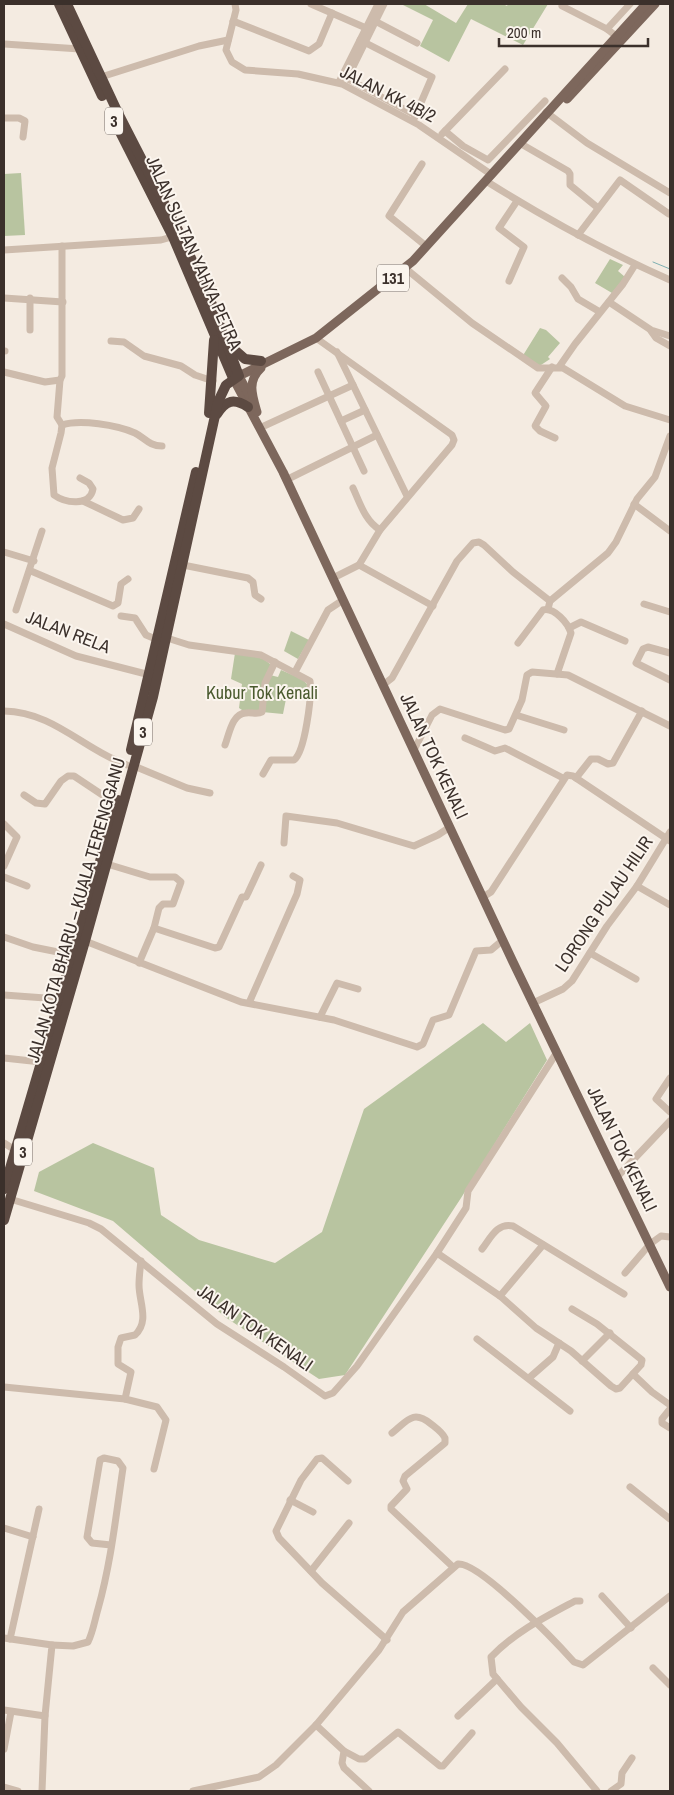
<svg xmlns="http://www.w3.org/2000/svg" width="674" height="1795" viewBox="0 0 674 1795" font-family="'Archivo Narrow',sans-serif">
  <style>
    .green { fill: #b8c4a0 }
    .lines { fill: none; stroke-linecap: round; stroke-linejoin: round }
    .stream { stroke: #7fb0b2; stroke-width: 1 }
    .minor { stroke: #cdbbac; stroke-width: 7 }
    .major { stroke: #7d675c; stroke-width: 9 }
    .highway { stroke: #5c4a42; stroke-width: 10 }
    .labels { text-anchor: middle; stroke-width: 4; stroke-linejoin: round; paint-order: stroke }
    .shield { fill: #fbf5ee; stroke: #756b66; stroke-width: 1 }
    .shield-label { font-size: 16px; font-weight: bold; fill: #3b302b }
    .street-label { font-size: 18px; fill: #3b302b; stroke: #fbf5ee }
    .park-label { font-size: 18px; fill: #4a5a2e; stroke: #fbf5ee }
  </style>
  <rect width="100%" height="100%" fill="#f4ebe1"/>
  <g class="green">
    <path d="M401,4H424L456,23L468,4H503L507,6L508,4H548L523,45L471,19L449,62L420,46L433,20Z"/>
    <path d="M21,173L25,235L4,236V174Z"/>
    <path d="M610,259L623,265L618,271L625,277L612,293L595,283Z"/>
    <path d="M540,328L546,330L560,343L548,357L550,359L538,367L522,357Z"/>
    <path d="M291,631L309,640L298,659L284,651Z"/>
    <path d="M235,653C248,655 262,655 271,665L270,675L278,677L281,670L302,679L307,684L306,697L287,694L283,714L242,710L239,708L242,684L231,679Z"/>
    <path d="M483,1023L506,1042L530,1023L547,1060L461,1198L345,1375L319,1379L225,1317L113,1221L34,1191L39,1172L93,1143L154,1168L161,1215L199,1240L275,1263L322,1232L364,1109Z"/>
  </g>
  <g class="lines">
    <path class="stream" d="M653,262L670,269"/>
    <g class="minor">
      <path d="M235,4L236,10L226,50L232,62L245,70L298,74L342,84L419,125L492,175"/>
      <path d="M311,4L366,28"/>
      <path d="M564,4L562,6L607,29L616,36"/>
      <path d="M373,20L417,43"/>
      <path d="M233,21L309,51L319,44L332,13"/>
      <path d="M607,29L630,4"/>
      <path d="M360,40L432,77L413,121"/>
      <path d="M4,44L80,49"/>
      <path d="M101,77L199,46L228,40"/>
      <path d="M350,80V73L384,4"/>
      <path d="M350,80L415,115"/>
      <path d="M339,82L378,4"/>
      <path d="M546,112L587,143L670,193"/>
      <path d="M4,118H19L25,121L23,137"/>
      <path d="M445,131L463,146L488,160L545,101"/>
      <path d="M442,134L505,69"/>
      <path d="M523,145L568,171L570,174V185L598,208"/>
      <path d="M422,164L389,216L426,246"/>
      <path d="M486,181C545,218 607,252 670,280"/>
      <path d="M578,235L620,180L669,214"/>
      <path d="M4,250L161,240L175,236"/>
      <path d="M405,268L472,323L538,368H563L625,406L670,420"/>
      <path d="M562,278L571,287L578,299L600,312"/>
      <path d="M509,281L524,247L499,228L517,201"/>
      <path d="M4,298L63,302"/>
      <path d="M609,302L651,330L670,336"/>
      <path d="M30,330V298"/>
      <path d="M651,331L656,338L670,346"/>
      <path d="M316,338L452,435L454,440L452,445L380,530L359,565L333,578"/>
      <path d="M111,341L124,342L144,356L181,366L195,375L213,381"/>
      <path d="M4,351H5"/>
      <path d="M337,352L407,496"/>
      <path d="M552,367L535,393L546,406L535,426L540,431L555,438"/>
      <path d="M559,367L575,344L623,284L635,265"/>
      <path d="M4,372L45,382L60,380L62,376V246"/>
      <path d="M318,372L364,471"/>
      <path d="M60,380L57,417L62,425L61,433L52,468L54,495C65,503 90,507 93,489L89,483L80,478"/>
      <path d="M341,421L365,410"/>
      <path d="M62,425C80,419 117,425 135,433C145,438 149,446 162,446"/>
      <path d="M264,426L353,385"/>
      <path d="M286,480L377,435"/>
      <path d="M353,488C360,503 365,521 380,530"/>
      <path d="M83,501L123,520L133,518L139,509"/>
      <path d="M634,504L670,531"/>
      <path d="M4,552L34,561"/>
      <path d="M183,565L248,578L253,582L255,595L261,599"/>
      <path d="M359,565L433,606"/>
      <path d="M31,571L113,606L118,603L121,584L128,579"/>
      <path d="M644,604L670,612"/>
      <path d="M548,609L550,601L608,553L616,542L637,499L655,477L670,436"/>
      <path d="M16,610L42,531"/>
      <path d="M121,616L135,618L146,635L158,640"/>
      <path d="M4,624L76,656L150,675"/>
      <path d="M569,628L581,622L625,641"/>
      <path d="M167,638L189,645L261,655L310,681C312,696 305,752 294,760H271L263,774"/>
      <path d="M518,643L543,610C554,607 568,623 571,633L557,674"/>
      <path d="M670,653L648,647L643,649L636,663L670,680"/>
      <path d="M295,672L328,610L343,600"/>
      <path d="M383,685L392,678L457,561L473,543L479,542L484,545L513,572L550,601"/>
      <path d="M4,711C54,712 84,750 127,765"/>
      <path d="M516,715L564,730"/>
      <path d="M465,738L495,751L505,748L563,778"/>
      <path d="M225,745C229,735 232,713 246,713C252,712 257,715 262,712L265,683L275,662"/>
      <path d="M414,750L432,715L440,709L505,730L509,729L522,700L527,675L532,672L568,675L670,726"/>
      <path d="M134,766L187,788L210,793"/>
      <path d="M576,778L591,759H598L608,764L613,763L642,711"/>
      <path d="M24,795L36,803L45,804L61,781L68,776H74L116,804"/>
      <path d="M4,824L17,837L4,866"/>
      <path d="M284,843L286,816L337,823L414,846L438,835L450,827"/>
      <path d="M107,864L150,877H175L181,882L173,904H163L159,908L154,928L139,963"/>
      <path d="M4,877L27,886"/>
      <path d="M637,886L670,905"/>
      <path d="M483,897L491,892L567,775L573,776L670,841"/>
      <path d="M154,928L215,948L219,947L242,897H246L248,893L261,865"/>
      <path d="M4,937L33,947L73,955"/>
      <path d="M85,941L241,1002L334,1020L417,1047L423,1044L433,1020L449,1015L476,951L491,950L503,940"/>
      <path d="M590,953L636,979"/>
      <path d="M4,995L59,999"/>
      <path d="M249,1003L297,894L300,880L293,876"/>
      <path d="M533,1003L563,989L572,981L607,926L637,886L670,832"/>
      <path d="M320,1017L337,983L358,989"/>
      <path d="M4,1058L41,1062"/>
      <path d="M670,1078L656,1099L670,1112"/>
      <path d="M4,1143L15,1150"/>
      <path d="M617,1177L670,1121"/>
      <path d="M10,1199L89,1223L101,1229L217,1324L284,1367L325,1396L333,1393L357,1366L437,1253L466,1208L468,1191L557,1052"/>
      <path d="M482,1249C490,1239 497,1222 513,1226L624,1294"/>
      <path d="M437,1253L500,1296L536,1328L571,1351L611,1386L616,1389L620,1388L641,1365L642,1360L597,1324L572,1309"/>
      <path d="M625,1273L650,1244L661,1236L670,1237"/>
      <path d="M500,1296L543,1245"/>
      <path d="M477,1339L570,1411"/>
      <path d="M582,1361L610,1333"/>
      <path d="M633,1374L652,1392L670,1405"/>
      <path d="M529,1378L553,1357L559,1343"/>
      <path d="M4,1387L125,1399L157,1407L166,1420L154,1469"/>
      <path d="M125,1399L131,1372L118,1364V1347L121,1338L135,1335C150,1321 139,1302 139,1285C139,1277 140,1269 141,1261"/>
      <path d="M670,1409L662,1419V1423L670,1428"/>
      <path d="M392,1433C407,1421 413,1409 431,1424C436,1428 442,1432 445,1438V1443L405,1476L403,1481L407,1489L391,1506V1509L453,1567"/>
      <path d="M348,1481L322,1458L317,1459L301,1480L276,1531L279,1538L322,1583L387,1640"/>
      <path d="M630,1487L670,1519"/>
      <path d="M290,1500L313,1512"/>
      <path d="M4,1528L33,1537"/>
      <path d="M311,1571L349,1523"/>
      <path d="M602,1596L631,1628"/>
      <path d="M580,1601H575C545,1617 515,1632 491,1657L493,1674L521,1707L557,1743L597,1791"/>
      <path d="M4,1638L52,1645L45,1716L42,1791"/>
      <path d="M10,1639L39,1509"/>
      <path d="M52,1645L73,1646L88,1642C93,1632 95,1619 98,1609C111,1563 116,1515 123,1468L118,1461L104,1458L100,1460L87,1537L92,1543L111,1545"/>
      <path d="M653,1668L670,1685"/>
      <path d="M4,1710L45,1716"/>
      <path d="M458,1716L497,1679"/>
      <path d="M316,1725L344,1751L342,1763L344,1768L369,1791"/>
      <path d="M4,1749L11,1712"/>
      <path d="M344,1751L359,1759H365L398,1732L440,1766H443L472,1733"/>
      <path d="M4,1787L18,1791"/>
      <path d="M193,1791L259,1777L276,1765L316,1725L379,1650L403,1612L458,1564C480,1562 557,1643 574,1662L583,1665L670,1596"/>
      <path d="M611,1791L621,1784L622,1773L632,1758"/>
    </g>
    <g class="major">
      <path d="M567,99L655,4"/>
      <path d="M233,378L283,472L513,962L670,1287"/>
      <path d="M253,403L239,376L316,338L413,261L646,4"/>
      <path d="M257,412C252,395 247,381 261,368"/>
    </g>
    <g class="highway">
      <path d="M59,4L102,96"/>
      <path d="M119,130L173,237L233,378"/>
      <path d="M229,345L245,359L261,361"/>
      <path d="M209,413L214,340"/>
      <path d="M217,414C226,400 234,398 248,407"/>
      <path d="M131,750L196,472"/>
      <path d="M4,1189L118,800"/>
      <path d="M4,1220L85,941L153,697L218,402L226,385L239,376L211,302L180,234L119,115L67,4"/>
    </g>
  </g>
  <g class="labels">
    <g class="shield">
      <rect x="105" y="107.5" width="18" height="27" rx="4"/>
      <rect x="377" y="264.5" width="32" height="27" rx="4"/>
      <rect x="134" y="718.5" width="18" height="27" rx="4"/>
      <rect x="14" y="1138.5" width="18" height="27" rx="4"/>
    </g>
    <g class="shield-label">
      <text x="114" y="127">3</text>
      <text x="393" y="284">131</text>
      <text x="143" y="738">3</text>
      <text x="23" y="1158">3</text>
    </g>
    <g class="street-label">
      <text transform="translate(388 94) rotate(27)" y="6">JALAN KK 4B/2</text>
      <text transform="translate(194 253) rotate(66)" y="6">JALAN SULTAN YAHYA PETRA</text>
      <text transform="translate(68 632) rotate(21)" y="6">JALAN RELA</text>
      <text transform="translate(434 756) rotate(65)" y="6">JALAN TOK KENALI</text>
      <text transform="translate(604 904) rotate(-56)" y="6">LORONG PULAU HILIR</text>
      <text transform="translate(76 910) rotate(-74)" y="6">JALAN KOTA BHARU – KUALA TERENGGANU</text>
      <text transform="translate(622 1149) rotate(64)" y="6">JALAN TOK KENALI</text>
      <text transform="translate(255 1328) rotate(35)" y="6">JALAN TOK KENALI</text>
    </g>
    <g class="park-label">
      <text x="262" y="699">Kubur Tok Kenali</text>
    </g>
  </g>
  <rect width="674" height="1795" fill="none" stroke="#3b302b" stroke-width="10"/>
  <path d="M499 38v8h149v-8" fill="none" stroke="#3b302b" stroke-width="2.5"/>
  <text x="507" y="38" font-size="15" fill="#3b302b" stroke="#fbf5ee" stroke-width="4" paint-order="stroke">200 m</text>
</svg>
